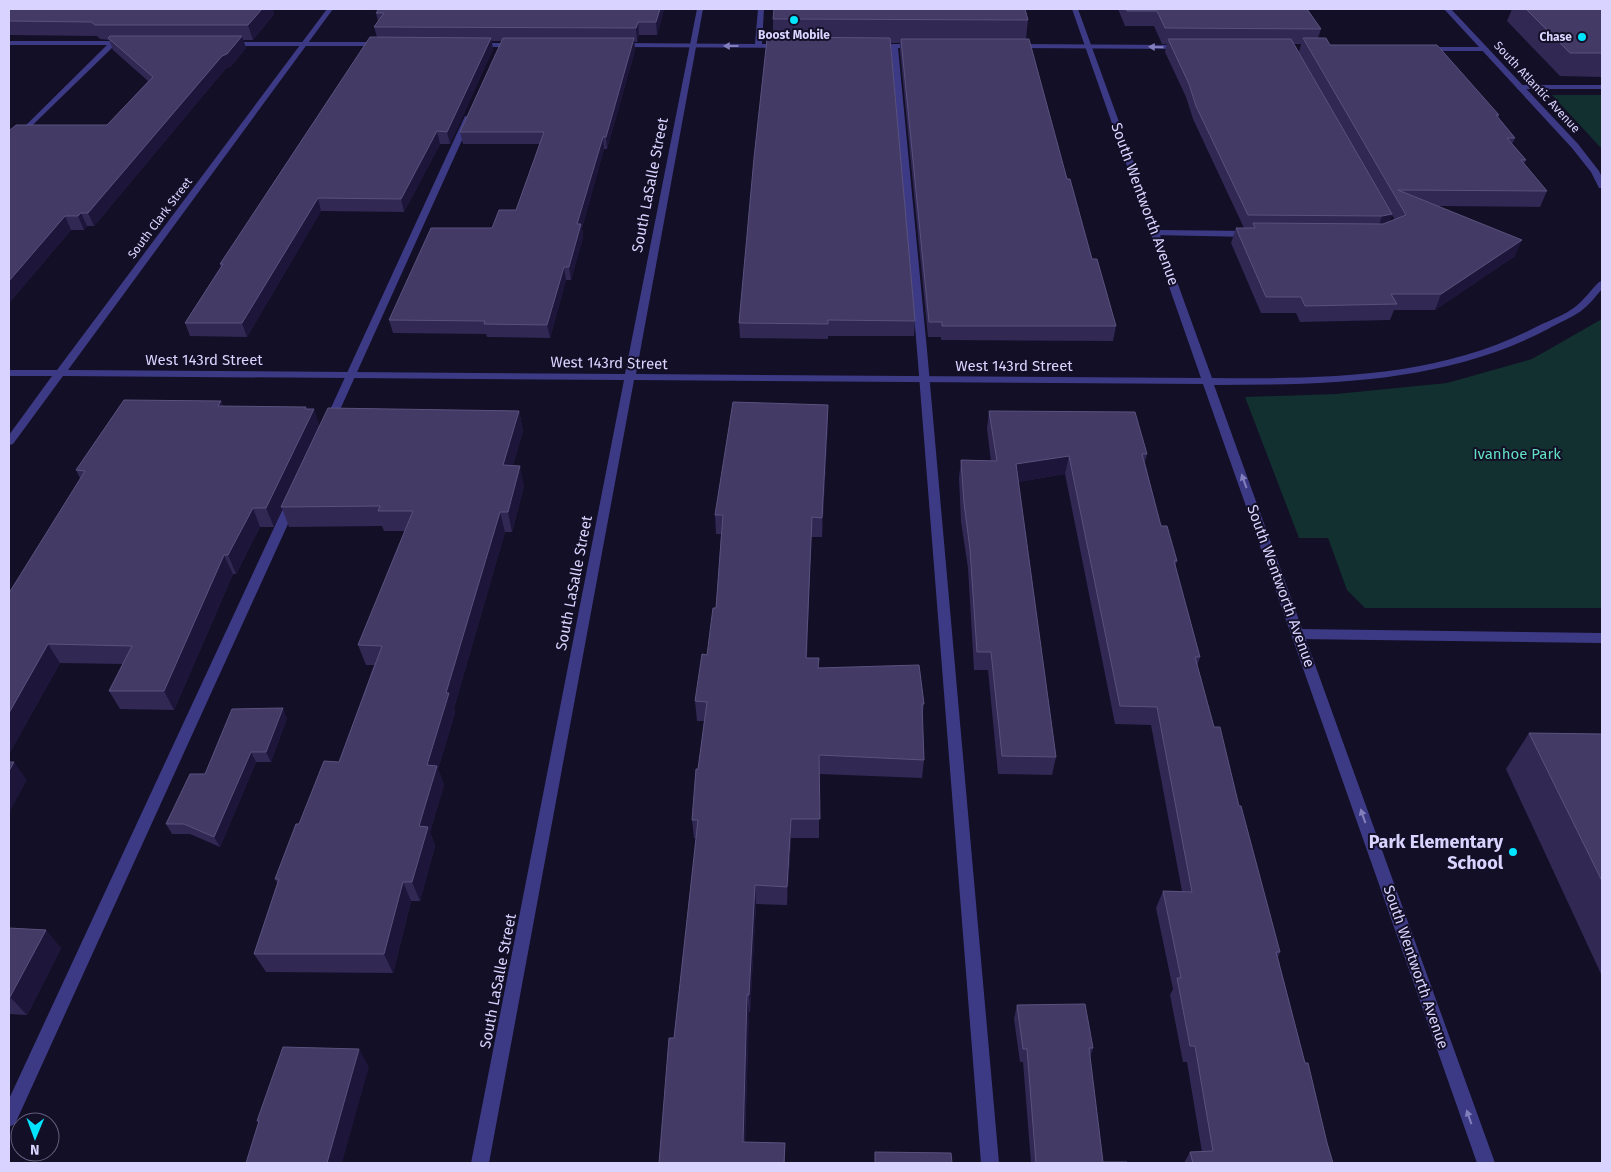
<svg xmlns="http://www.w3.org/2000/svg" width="1611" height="1172" viewBox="0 0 1611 1172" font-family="'Fira Sans',sans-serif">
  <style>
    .green { fill: #12302f }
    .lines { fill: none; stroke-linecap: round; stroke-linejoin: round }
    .service { fill: #3d3a85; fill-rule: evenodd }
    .minor { fill: #3d3a85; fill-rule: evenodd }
    .wall { fill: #312854; fill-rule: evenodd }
    .shaded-wall { fill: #1d163a }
    .building { fill: #433a66; stroke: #5a527e }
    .oneway { fill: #837fbc }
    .poi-dot { fill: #00e5ff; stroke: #130f26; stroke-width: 2 }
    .labels { text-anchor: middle; stroke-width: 4; stroke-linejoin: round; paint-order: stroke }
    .far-poi-label { font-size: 12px; font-weight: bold; fill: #d9d4ff; stroke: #130f26 }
    .far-street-label { font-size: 12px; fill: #d9d4ff; stroke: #130f26 }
    .street-label { font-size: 15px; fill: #d9d4ff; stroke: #130f26 }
    .park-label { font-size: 15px; fill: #5fe0c0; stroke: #130f26 }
    .near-poi-label { font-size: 18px; font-weight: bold; fill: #d9d4ff; stroke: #130f26; text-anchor: end }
  </style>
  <rect width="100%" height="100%" fill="#130f26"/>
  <g class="green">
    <path d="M1552,95H1602V149Z"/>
    <path d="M1602,319V608H1365L1347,590L1328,538H1299L1245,397L1336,394L1447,383L1532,359Z"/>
  </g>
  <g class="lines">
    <g class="service">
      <path d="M758,9H764L762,44H784L788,46L787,48L619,47L615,45L619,43L755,44Z"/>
      <path d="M9,41H126L130,43L126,45H115L9,148V142L107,45H9Z"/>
      <path d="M226,42H381L385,44L381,46H226Z"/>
      <path d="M473,43H516L520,45L516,47H476L472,45Z"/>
      <path d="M871,44H916L920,46L916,48H898L927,350L999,1163H981L917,350L891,48H874L870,46Z"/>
      <path d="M1011,44L1181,45L1185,47L1181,49L1014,48L1010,46Z"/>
      <path d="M1421,47H1485L1489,49L1485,51H1421Z"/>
      <rect x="1517" y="85" width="85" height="4"/>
      <path d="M465,116L472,118L334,423L329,426L325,425L324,423Z"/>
      <path d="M1156,230L1251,231L1255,234L1251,237L1153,235V231Z"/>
      <path d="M292,498L298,502L15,1124L9,1127V1099L286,502Z"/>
      <path d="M1298,629L1602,633V643L1298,639L1293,637L1292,634L1293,631Z"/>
    </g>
    <g class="minor">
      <path d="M327,9H333L68,370L625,374L697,9H703L636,374L1201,378L1072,9H1078L1212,378C1322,379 1438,379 1538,326C1550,320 1565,315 1575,307C1584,300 1591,290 1599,282L1602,281V289C1596,296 1589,305 1581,311C1571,318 1558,323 1548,329C1445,383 1327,385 1214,385L1495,1163H1477L1203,384L634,380L489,1163H471L624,380L63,376L13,444L9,445V435L52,376H9V370H57Z"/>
      <path d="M1444,9H1451L1578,144L1599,171L1602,177V188H1599L1591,172L1572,148Z"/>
    </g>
  </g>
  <g class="wall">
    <path d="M9,9L274,14L253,40H243L246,48L231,66L226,68L94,226H87L84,230H71L9,303L107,125L148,81L113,50L109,40L100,39L97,36L9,35Z"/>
    <path d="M379,9H664L657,35H639L637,42H634L635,50L607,149H604L582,228L583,237L571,280H566L550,338L487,337L486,334L393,333L389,320L492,228L516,210L540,144H463L460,132L502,41H492L493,49L450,144H440L404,212L321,211L247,337L190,336L185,323L221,267L220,264L377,37L374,27L378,22L376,13Z"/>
    <path d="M1118,9H1307L1321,29L1318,38L1330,45L1499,115L1498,117L1515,138L1512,144L1526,160L1524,164L1547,191L1540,207L1437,206L1515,256L1435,310H1394L1390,320L1300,322L1296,313H1261L1231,243L1236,228H1244L1193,119L1186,97L1165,52L1167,44H1162L1154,26H1125ZM1294,44H1301L1299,52L1331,108ZM1392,215L1395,220L1389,222Z"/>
    <path d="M1512,9H1602V77L1560,76L1507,21Z"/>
    <path d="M773,19L1028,20L1026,39L1067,179L1092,259L1116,326L1113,341L941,340V337H928L900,51V43H890L915,321L914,336H828V339L740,338L739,323L773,37Z"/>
    <path d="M221,401L223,406L307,409L319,426L519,411L523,431L513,465L524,486L512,532H505L454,708L455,713L438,769L444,785L430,832L435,846L420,901H411L393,973L266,972L254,954L278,884L275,879L299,824L339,762L374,665H366L358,645L405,531H384L382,526L289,527L282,508L274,527H260L236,574H233L174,710L120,709L109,691L123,664L60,663L9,754L80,478L76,470Z"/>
    <path d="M828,405V424L822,537H811L807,658L819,668L924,704L922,720L924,760L922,778L819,774V838H791L787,905L756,904L750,1012H749L745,1142L785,1143V1163H659L674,1038L696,838H694L692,820L704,721H697L695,701L707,655L716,608L721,534H716L715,515Z"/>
    <path d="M989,411L1147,454L1145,462L1161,526L1177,561L1175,566L1200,657L1197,666L1214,727L1239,806L1280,952L1278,957L1305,1063L1333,1163H1184L1190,1152H1202L1187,1062H1183L1170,995L1173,989L1156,908L1163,891H1182L1151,725L1115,724L1065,474L1018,482L1056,757L1052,775L998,774L988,670H974L968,568L961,522L959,478L961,460L991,461L987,429Z"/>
    <path d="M287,718L271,762H256L220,847L190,834H172L166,824L205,774Z"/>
    <path d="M1529,733L1602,734V976L1506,769Z"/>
    <path d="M9,928L61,948L27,1015L9,1014Z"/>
    <path d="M1017,1005L1093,1048L1090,1058L1103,1162L1127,1163H1031L1023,1062H1020L1014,1019Z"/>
  </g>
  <g class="shaded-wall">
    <path d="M262,9H273L274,14L253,40L248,25Z"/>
    <path d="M660,9H664L657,35L656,22Z"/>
    <path d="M638,22L639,35L637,42L636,28Z"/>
    <path d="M242,36L246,48L231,66L226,68L94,226L88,213L222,56Z"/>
    <path d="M491,38L493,49L450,144L447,132Z"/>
    <path d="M634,38L635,50L607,149L606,137Z"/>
    <path d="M437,131L440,144L404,212L401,199Z"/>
    <path d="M603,137L604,149L582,228L583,237L571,280L569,267L577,224Z"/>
    <path d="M318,198L321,211L247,337L242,323Z"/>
    <path d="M81,213L87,226L84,230L78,216Z"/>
    <path d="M1392,214L1387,228L1377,230L1382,216Z"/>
    <path d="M65,216L71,230L9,303V281Z"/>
    <path d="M1522,240L1515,256L1435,310L1441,294Z"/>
    <path d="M564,267L566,280L550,338L547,325Z"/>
    <path d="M221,401L228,419L218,406Z"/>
    <path d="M828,405V424L822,537V518Z"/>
    <path d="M306,407L310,417L314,409L320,427L281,507L282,508L274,527L266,508Z"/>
    <path d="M519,411L523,431L507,485L503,465Z"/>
    <path d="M1069,456L1065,474L1013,483L1016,464Z"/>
    <path d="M520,466L524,486L512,532L508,512Z"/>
    <path d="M253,508L260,527L236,574L228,555Z"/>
    <path d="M500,512L505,532L454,708L455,713L438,769L444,785L430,832L435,846L420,901L412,882L427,765L446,693Z"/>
    <path d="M812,517L811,537L806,677V658Z"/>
    <path d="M224,555L233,574L174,710L164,691Z"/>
    <path d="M48,644L60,663L9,754V713Z"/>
    <path d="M283,708L287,718L271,762L266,752Z"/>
    <path d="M251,752L256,762L220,847L214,837Z"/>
    <path d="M14,762L27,780L9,813V771Z"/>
    <path d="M791,819V838L787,905V887Z"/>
    <path d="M403,882L411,901L393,973L384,954Z"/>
    <path d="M755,885L756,904L750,1012L749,995Z"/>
    <path d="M46,930L61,948L27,1015L10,997Z"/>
    <path d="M747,995L749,1012L744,1158L743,1142Z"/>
    <path d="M359,1049L369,1067L342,1163H327Z"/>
  </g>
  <g class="building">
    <path d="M9,9H262L248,25H95L91,22L9,21Z"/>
    <path d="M379,9H660L656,22H638L636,28L374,27L384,13H376Z"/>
    <path d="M774,9H1025L1028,20L773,19Z"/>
    <path d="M1126,9H1307L1321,29L1165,28L1157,11H1127Z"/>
    <path d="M1526,9H1602V53H1570Z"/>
    <path d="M110,36H242L227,54L222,56L88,213H81L78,216H65L9,281V131L16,125H107L153,77L108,38Z"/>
    <path d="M370,37L491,38L447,132L437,131L401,199L318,198L242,323H185L223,264H220Z"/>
    <path d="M773,37L890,38L915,321L828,320V324L739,323L754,158L767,39H773Z"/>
    <path d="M503,38H634L606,137H603L577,224H581L569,267H564L547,325L484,324L485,321L389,320L431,228H492L499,210H516L544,132H460Z"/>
    <path d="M1303,38H1326L1330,45H1437L1499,115H1496L1515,138H1507L1526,160H1521L1547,191L1398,190L1522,240L1441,294H1391L1397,304L1305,306L1301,297H1266L1236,228H1255L1253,223L1383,224L1406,215Z"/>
    <path d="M901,39H1029L1067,179H1070L1092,259H1097L1116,326H942V322H929Z"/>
    <path d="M1168,39H1291L1392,214L1382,216L1248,215L1196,106L1189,84Z"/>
    <path d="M124,400L221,401L218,406L306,407L305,409H314L266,508H253L228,555H224L164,691H109L132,646L48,644L9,713V593L85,471L76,470Z"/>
    <path d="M733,402L828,405L822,518L812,517L806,658H819L818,668L919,665L924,704H922L924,760L819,755L820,819H791L787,887L755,885L749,995H747L743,1142L785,1143L784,1163H659L669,1038H674L698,820H692L696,769H698L707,702L695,701L702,654L707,655L713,608H716L723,515H715Z"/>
    <path d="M328,408L519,411L503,465L520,466L508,512H500L446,693H449L427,765L437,766L419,826L428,827L412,882H403L384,954H254L279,879H275L296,824H299L324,761L339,762L382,646L358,645L413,511H378L380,506L281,507Z"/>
    <path d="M989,411L1135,412L1147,454H1142L1161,526H1167L1177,561H1174L1200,657H1195L1214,727H1220L1239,806H1241L1280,952H1276L1305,1063H1308L1327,1143L1333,1163H1193L1190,1152L1213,1151L1195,1046H1190L1177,978H1181L1163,891L1192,892L1157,707L1120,706L1069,456L1016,464L1056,757L1002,756L991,652H977L970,549L964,503L961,460L997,461Z"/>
    <path d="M283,708L266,752H251L214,837L184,824H166L190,774H205L232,709Z"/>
    <path d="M1529,733L1602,734V881Z"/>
    <path d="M9,762H14L9,771Z"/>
    <path d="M9,928L46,930L10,997H9Z"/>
    <path d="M1085,1004L1093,1048H1089L1103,1162H1127V1163H1036L1027,1049H1023L1017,1005Z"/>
    <path d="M283,1047L359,1049L327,1163H246L259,1121H257Z"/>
    <path d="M875,1152L951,1153L952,1163H875Z"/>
  </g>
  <defs><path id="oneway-solid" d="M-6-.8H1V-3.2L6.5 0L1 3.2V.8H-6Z" transform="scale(1.25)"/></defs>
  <g class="oneway">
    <use href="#oneway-solid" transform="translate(731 46) rotate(-180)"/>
    <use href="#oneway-solid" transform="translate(1156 47) rotate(-179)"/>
    <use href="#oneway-solid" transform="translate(1244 481) rotate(-110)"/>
    <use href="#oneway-solid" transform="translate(1363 816) rotate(-109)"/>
    <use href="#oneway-solid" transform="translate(1469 1117) rotate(-109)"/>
  </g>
  <g class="poi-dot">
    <circle cx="794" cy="20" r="5"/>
    <circle cx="1582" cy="37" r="5"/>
    <circle cx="1513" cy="852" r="5"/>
  </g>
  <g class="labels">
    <g class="far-poi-label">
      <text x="794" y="39">Boost Mobile</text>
      <text x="1572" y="41" text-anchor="end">Chase</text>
    </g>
    <g class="far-street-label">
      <text transform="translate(1537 87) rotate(47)" y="4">South Atlantic Avenue</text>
      <text transform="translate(160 218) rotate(-53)" y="4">South Clark Street</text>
    </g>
    <g class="street-label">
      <text transform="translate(650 185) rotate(-79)" y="5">South LaSalle Street</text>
      <text transform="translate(1145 204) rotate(70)" y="5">South Wentworth Avenue</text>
      <text x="204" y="365">West 143rd Street</text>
      <text transform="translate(609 363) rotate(1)" y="5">West 143rd Street</text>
      <text x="1014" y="371">West 143rd Street</text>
      <text transform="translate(574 583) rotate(-79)" y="5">South LaSalle Street</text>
      <text transform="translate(1281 586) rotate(70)" y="5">South Wentworth Avenue</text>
      <text transform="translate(1416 967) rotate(71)" y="5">South Wentworth Avenue</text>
      <text transform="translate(498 981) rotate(-79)" y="5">South LaSalle Street</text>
    </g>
    <g class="park-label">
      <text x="1517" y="459">Ivanhoe Park</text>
    </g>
    <g class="near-poi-label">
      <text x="1503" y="848">Park Elementary<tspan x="1503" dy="21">School</tspan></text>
    </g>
  </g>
  <rect width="1611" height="1172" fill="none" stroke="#d9d4ff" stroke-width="20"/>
  <g transform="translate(35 1137) rotate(181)"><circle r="24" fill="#130f26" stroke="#625e7d"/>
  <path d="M0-4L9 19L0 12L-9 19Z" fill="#00e5ff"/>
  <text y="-8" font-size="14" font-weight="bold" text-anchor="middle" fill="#d9d4ff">N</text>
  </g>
</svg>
